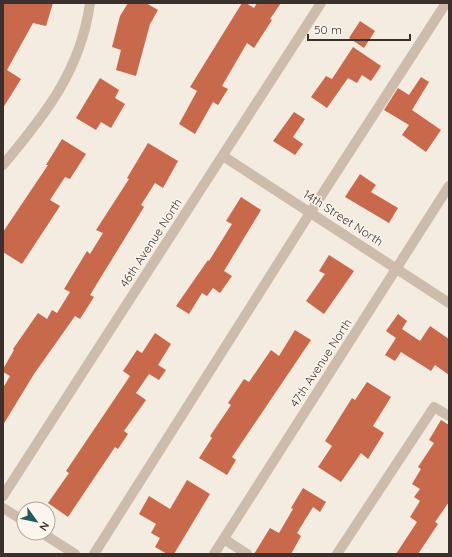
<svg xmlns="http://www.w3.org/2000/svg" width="452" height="557" viewBox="0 0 452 557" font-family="Quicksand,sans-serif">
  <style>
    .building { fill: #c8694b }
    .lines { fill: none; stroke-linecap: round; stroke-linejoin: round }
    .minor { stroke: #cdbbac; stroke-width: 10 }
    .labels { text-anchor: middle; stroke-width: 3; stroke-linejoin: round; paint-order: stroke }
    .street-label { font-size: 12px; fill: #3b302b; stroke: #fbf5ee }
  </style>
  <rect width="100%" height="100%" fill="#f4ebe1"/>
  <g class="building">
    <path d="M3,3H53L46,26L33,23L7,70L21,79L3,108Z"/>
    <path d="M128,3H146L158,10L150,24L136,76L116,70L121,50L112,47L120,16Z"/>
    <path d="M242,3H246L254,8L257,3H281L270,19L272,20L254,48L247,43L222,86L228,89L218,105L213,102L195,134L179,124L197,91L190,87Z"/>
    <path d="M360,21L375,31L364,48L349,38Z"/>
    <path d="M353,47L381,66L371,81L362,75L357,83L348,78L327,108L311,97L326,76L332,79Z"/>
    <path d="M421,77L429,82L412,110L441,130L426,152L402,135L409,125L384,110L398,88L409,95Z"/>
    <path d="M100,78L119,90L115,98L125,104L111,128L101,122L96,130L76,118Z"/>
    <path d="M294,112L305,119L293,137L303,144L295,155L273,141Z"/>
    <path d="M62,139L86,154L70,179L65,177L50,200L60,206L22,264L3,252V232L48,165H46Z"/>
    <path d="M148,143L178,161L163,188L155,183L141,205L144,207L90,295L94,297L80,319L75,316L34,374L3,425V388L10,376L3,372V369L14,350L13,349L38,313L47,319L52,310L57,313L70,292L64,289L87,251L90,254L103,233L96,230L129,179L127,178Z"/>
    <path d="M360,174L376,185L371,192L398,208L389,223L345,197Z"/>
    <path d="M241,197L261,210L224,271L232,276L220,293L213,288L207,296L202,293L189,314L176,306L208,260L209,261L232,224L226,221Z"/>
    <path d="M329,255L354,271L324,314L306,301L325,274L319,271Z"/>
    <path d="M398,314L407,321L402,329L420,341L430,326L449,339V375L435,365L431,371L401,352L395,361L385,355L396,338L386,331Z"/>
    <path d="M295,330L311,340L232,457L236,460L227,475L199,458L212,438L210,436L231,405L228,403L244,379L249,382L271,350L279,356Z"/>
    <path d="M155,333L171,344L158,365L166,370L159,380L149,374L136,393L146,400L124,431L128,434L118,449L115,447L68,517L48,503L69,473L66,471L130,376L123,371L137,350L142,353Z"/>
    <path d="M367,382L391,397L373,426L384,433L368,459L361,453L341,482L318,467L332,446L325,441L352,398L355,400Z"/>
    <path d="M441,420L449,425V502L435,522L438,524L418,554H396L417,522L410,517L420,501L414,497L420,489L412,484L421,469L418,467L434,443L429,440Z"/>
    <path d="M187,480L210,494L174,554H167L155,547L160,538L151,533L156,524L139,514L149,496L170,509Z"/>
    <path d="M303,488L326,502L320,512L313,507L297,533L301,536L291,554H254L270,528L279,533L293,509L291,508Z"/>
  </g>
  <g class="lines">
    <g class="minor">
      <path d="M223,156L449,303"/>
      <path d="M3,165C45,115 81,70 90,3"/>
      <path d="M3,496L321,3"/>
      <path d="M3,508L24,521"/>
      <path d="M42,533L75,554"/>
      <path d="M224,539L247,554"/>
      <path d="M94,554L310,213L446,3"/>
      <path d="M214,554L449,186"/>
      <path d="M337,554L434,407L449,416"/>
    </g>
  </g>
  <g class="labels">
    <g class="street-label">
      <text transform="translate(343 218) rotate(33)" y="4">14th Street North</text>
      <text transform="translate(151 243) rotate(-57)" y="4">46th Avenue North</text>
      <text transform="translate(321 363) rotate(-57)" y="4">47th Avenue North</text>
    </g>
  </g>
  <rect width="452" height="557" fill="none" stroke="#3b302b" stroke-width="8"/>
  <g transform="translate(36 521) rotate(123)"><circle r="19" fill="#fbf5ee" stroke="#aea6a0"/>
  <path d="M0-3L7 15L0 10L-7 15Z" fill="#1f5a5e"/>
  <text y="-6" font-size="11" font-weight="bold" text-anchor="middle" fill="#3b302b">N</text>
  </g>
  <path d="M308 34v6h102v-6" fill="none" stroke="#3b302b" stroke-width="2"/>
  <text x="314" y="34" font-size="12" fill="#3b302b" stroke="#fbf5ee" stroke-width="3" paint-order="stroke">50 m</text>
</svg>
